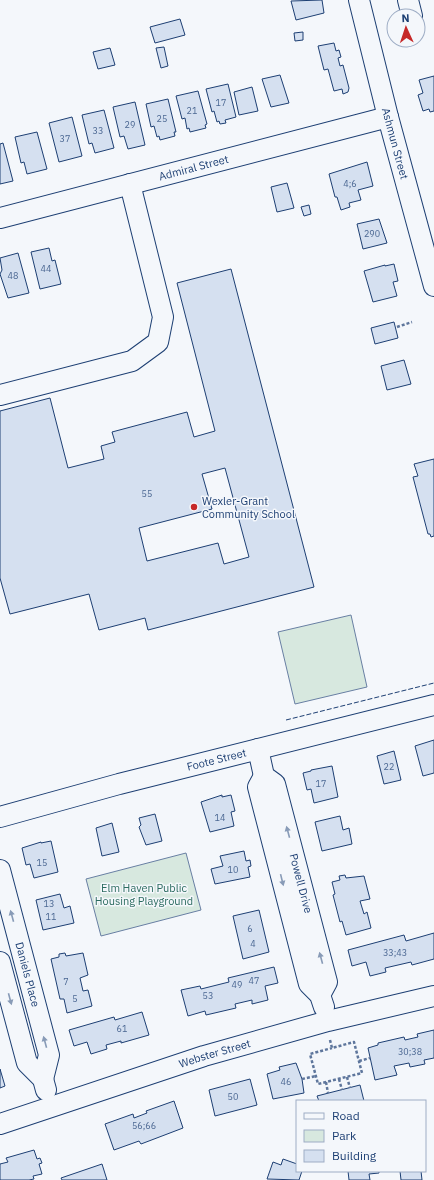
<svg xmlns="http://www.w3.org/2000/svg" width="434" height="1180" viewBox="0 0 434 1180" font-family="'IBM Plex Sans',sans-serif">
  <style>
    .green { fill: #d7e8df; stroke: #687fa3 }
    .building { fill: #d5e0f0; stroke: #1d3f73; fill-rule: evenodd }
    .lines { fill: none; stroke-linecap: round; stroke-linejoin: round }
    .minor-casing { stroke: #1d3f73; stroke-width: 22 }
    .path { stroke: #5e769c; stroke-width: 2.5; stroke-dasharray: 3 2; stroke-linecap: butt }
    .minor { stroke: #f4f7fb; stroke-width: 20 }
    .fence { stroke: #1d3f73; stroke-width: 1; stroke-dasharray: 5 2; stroke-linecap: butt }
    .oneway { fill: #889bb7 }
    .poi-dot { fill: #c62828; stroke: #f4f7fb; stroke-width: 1.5 }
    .labels { text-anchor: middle; stroke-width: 3; stroke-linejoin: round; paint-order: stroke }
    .number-label { font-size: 9px; fill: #4b6792 }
    .street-label { font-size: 11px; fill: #1d3f73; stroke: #f4f7fb }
    .poi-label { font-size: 11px; fill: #1d3f73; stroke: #f4f7fb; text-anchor: start }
    .park-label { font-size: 11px; fill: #2c6c60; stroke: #f4f7fb }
  </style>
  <rect width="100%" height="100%" fill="#f4f7fb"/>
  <g class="green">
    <path d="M351,615L367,687L295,704L278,632Z"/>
    <path d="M186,853L201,910L101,936L86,879Z"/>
  </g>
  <g class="building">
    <path d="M322,0L324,13L296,20L291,1Z"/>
    <path d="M180,19L185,35L155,43L150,27Z"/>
    <path d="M303,32V40L295,41L294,33Z"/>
    <path d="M334,43L336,51L339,50L341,57L338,58L340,66L343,65L349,88L348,92L343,94L342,89L334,91L328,69L324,70L318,46Z"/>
    <path d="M164,47L168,66L161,68L156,48Z"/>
    <path d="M110,48L115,65L98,69L93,52Z"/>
    <path d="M280,75L289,103L271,107L262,79Z"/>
    <path d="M434,76V111L430,112L429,109L423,111L418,95L423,93L419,80Z"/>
    <path d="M228,84L236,117L225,120L226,123L220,124L219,121L217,122L214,111L212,112L206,89Z"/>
    <path d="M252,87L258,111L239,115L234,92Z"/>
    <path d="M198,91L207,124L205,125L206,128L190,132L189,128L187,129L185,118L182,119L176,96Z"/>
    <path d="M168,99L176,132H174L175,136L160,140L159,136L157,137L154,126L151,127L146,104Z"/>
    <path d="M135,102L145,145L128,149L124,136L120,137L113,107Z"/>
    <path d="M104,110L114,148L95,153L92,143L89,144L82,115Z"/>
    <path d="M72,117L82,156L59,162L49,123Z"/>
    <path d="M37,132L47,169L27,174L24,162L21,163L15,137Z"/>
    <path d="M3,143L13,181L0,184V144Z"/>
    <path d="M367,162L373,186L358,190L361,200L349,203L350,207L341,210L337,197H335L329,174Z"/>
    <path d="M287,183L294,208L277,212L271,187Z"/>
    <path d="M309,205L311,214L304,216L301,207Z"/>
    <path d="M379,219L387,243L363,249L357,224Z"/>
    <path d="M49,248L52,261L55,260L61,284L40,289L31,252Z"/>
    <path d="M18,253L29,293L8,298L0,274L2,270L0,258Z"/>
    <path d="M394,264L398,281L393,282L397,296L373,302L364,271L385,265V266Z"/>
    <path d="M231,269L314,587L148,630L145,618L99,630L89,594L10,614L0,578V411L50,398L68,468L104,459L101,446L115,442L112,432L187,412L194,437L215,431L177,283ZM225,468L249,557L224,564L218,543L147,561L139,528L212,509L202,474Z"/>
    <path d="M394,322L398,338L375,344L371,328Z"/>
    <path d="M404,360L411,384L387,390L381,366Z"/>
    <path d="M434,459V536L431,537L430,534H428L413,477L418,476L414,464Z"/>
    <path d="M434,740V773L423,776L415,746Z"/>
    <path d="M394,751L401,780L384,784L377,756Z"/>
    <path d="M332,766L338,797L314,803L311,789L307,790L303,773L311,771V770Z"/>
    <path d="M222,795V797L231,795L235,811L231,812L234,826L210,832L201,802Z"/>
    <path d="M155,814L162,841L146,845L139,827L141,825L139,818Z"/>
    <path d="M340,816L343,830L349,828L352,844L322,851L315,822Z"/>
    <path d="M112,823L119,852L102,856L96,828Z"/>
    <path d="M51,841L58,872L34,878L30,864L26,865L22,848L41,842V843Z"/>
    <path d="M244,851L246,861L250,860L251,866L248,867L250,877L215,884L211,869L223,866L220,856Z"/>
    <path d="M345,875L346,878L364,876L370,899L360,901L364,914L367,912L371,928L346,935L342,921L340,922L333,895L335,894L332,882L340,880L339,876Z"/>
    <path d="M60,894L64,908L70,906L74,923L43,930L36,900Z"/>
    <path d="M259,910L269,952L243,959L233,916Z"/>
    <path d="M434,933V959L412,965L411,962L385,968L386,972L370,976L366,962L352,966L348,950L404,935L406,941Z"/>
    <path d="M65,953L66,956L83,953L88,975L80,978L83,991L88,990L92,1006L67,1013L64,999H60L51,959L59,957V954Z"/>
    <path d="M274,967L278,983L265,986L268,1000L252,1004V1000L235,1004L236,1008L206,1015L205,1011L188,1016L181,990L200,986L201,989L229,982L228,978Z"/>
    <path d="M142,1012L149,1035L121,1043V1041L106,1045L107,1049L91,1054L87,1042L74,1046L69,1030L114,1017L115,1020Z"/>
    <path d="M434,1030V1058L424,1060L425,1064L410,1067L409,1063L394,1066L397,1075L375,1080L368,1048L378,1045V1043L404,1037L405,1040L418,1037L417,1034Z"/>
    <path d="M296,1063L302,1079L304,1093L273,1099L267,1074L280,1070L279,1067Z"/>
    <path d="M0,1069L5,1086L0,1088Z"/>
    <path d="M250,1079L257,1105L215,1116L209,1090Z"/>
    <path d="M360,1085L364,1101H319L317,1096Z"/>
    <path d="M174,1101L183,1128L141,1144L139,1141L114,1150L105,1124L133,1114L134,1118L147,1113L146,1111Z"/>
    <path d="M34,1150L37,1159L40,1158L42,1163L39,1164L42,1174L33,1176L34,1179L29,1180H0V1164L8,1162L6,1158Z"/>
    <path d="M283,1159L297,1164V1171H302L299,1180L267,1179L273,1162L281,1165Z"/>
    <path d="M102,1164L107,1180H62L61,1178Z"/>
    <path d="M348,1171H379V1173L369,1174L370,1180H349Z"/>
    <path d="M400,1171H421L422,1180H401Z"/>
  </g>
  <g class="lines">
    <defs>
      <g id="minor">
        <path id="s1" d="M359,0L388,117L434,286"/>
        <path d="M408,0L412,16"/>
        <path id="s2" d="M0,218L388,117"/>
        <path d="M0,395L132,361L158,342L163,317L130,184"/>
        <path id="s3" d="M258,749L264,776L275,784L327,982L320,995"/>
        <path d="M264,776L258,787L309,984L320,995L324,1007"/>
        <path id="s4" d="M0,817L119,784L434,705"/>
        <path id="s5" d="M0,870L49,1055L43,1079"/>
        <path d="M0,962L27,1063L43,1079L46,1090"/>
        <path id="s6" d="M0,1124L204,1056L328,1021L434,996"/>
      </g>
    </defs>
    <use href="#minor" class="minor-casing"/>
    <g class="path">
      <path d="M397,327L412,322"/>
      <path d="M330,1040L332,1048L354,1042L362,1073L318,1084L310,1054L332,1048"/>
      <path d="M359,1061L370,1058"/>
      <path d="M347,1077L350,1088"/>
      <path d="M302,1079L316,1076"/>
      <path d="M339,1079L342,1090"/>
      <path d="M326,1082L328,1093"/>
    </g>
    <use href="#minor" class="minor"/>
    <path class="fence" d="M286,720L434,683"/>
  </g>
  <defs><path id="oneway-solid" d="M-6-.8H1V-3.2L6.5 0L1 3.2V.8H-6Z"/></defs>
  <g class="oneway">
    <use href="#oneway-solid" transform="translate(288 832) rotate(-105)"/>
    <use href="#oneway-solid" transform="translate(282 880) rotate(76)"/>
    <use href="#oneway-solid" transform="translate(12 916) rotate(-105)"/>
    <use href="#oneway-solid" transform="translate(321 958) rotate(-105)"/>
    <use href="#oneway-solid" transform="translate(10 999) rotate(75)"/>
    <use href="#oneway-solid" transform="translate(45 1042) rotate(-105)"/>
  </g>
  <circle class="poi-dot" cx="194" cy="507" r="4"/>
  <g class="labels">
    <g class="number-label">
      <text x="221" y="106">17</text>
      <text x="192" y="114">21</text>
      <text x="162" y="122">25</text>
      <text x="130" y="128">29</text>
      <text x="98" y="134">33</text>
      <text x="65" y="142">37</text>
      <text x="350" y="187">4;6</text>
      <text x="372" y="237">290</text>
      <text x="46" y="272">44</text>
      <text x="13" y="279">48</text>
      <text x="147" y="497">55</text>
      <text x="389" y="770">22</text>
      <text x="321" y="787">17</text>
      <text x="220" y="821">14</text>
      <text x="42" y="866">15</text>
      <text x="233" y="873">10</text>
      <text x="49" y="907">13</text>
      <text x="51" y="920">11</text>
      <text x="250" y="932">6</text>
      <text x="253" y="947">4</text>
      <text x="395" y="956">33;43</text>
      <text x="254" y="984">47</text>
      <text x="66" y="985">7</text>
      <text x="237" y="988">49</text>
      <text x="208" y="999">53</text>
      <text x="75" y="1002">5</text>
      <text x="122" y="1032">61</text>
      <text x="410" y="1055">30;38</text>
      <text x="286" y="1085">46</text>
      <text x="233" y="1100">50</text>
      <text x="144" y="1129">56;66</text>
    </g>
    <g class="street-label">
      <text dy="4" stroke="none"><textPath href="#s1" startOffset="148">Ashmun Street</textPath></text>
      <text dy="4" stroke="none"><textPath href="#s2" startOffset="200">Admiral Street</textPath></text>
      <text dy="4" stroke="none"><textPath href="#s4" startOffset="224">Foote Street</textPath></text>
      <text dy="4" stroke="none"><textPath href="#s3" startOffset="144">Powell Drive</textPath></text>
      <text dy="4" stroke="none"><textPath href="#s5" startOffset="108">Daniels Place</textPath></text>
      <text dy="4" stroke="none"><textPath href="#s6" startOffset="226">Webster Street</textPath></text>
    </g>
    <g class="poi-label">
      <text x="202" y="505">Wexler-Grant<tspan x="202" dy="13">Community School</tspan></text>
    </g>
    <g class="park-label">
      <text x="144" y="892">Elm Haven Public<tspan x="144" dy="13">Housing Playground</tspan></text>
    </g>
  </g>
  <rect x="296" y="1100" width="130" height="72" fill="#f4f7fb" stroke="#9eadc5"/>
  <rect x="304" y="1113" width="20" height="6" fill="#f4f7fb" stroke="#9eadc5"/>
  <text x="332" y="1120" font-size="12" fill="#1d3f73">Road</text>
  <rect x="304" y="1130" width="20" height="12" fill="#d7e8df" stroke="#9eadc5"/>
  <text x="332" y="1140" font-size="12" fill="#1d3f73">Park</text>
  <rect x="304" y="1150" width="20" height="12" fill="#d5e0f0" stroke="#9eadc5"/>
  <text x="332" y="1160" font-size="12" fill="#1d3f73">Building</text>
  <g transform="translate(406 28) rotate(357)"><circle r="19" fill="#f4f7fb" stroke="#9eadc5"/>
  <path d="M0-3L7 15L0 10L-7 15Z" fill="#c62828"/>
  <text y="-6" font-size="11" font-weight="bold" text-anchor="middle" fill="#1d3f73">N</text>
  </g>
</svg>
